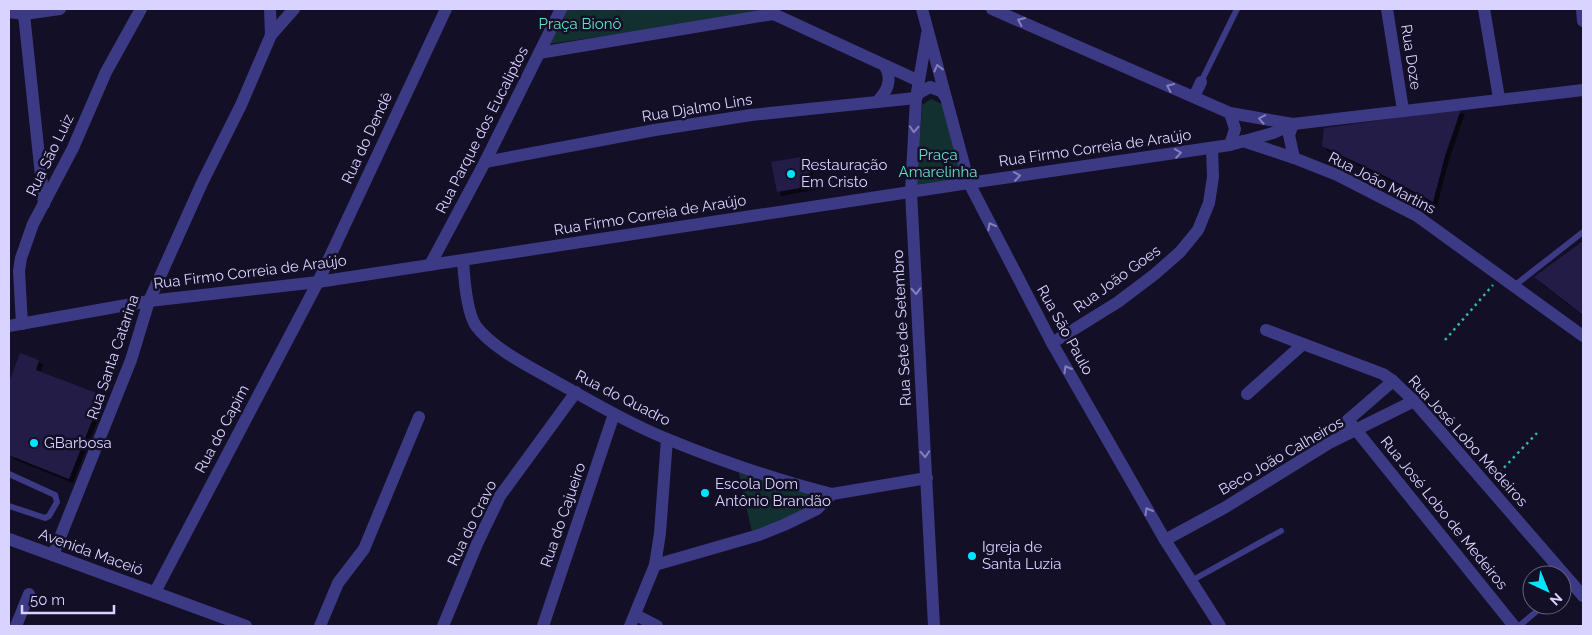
<svg xmlns="http://www.w3.org/2000/svg" width="1592" height="635" viewBox="0 0 1592 635" font-family="Raleway,sans-serif">
  <style>
    .green { fill: #12302f }
    .building { fill: #241b47; filter: url(#shadow) }
    .lines { fill: none; stroke-linecap: round; stroke-linejoin: round }
    .path { stroke: #2fb8b0; stroke-width: 2.5; stroke-dasharray: 2.5 4; stroke-linecap: butt }
    .service { stroke: #3d3a85; stroke-width: 6 }
    .minor { stroke: #3d3a85; stroke-width: 12 }
    .tertiary { stroke: #3d3a85; stroke-width: 12 }
    .oneway { stroke: #837fbc }
    .poi-dot { fill: #00e5ff; stroke: #130f26; stroke-width: 2 }
    .labels { text-anchor: middle; stroke-width: 5; stroke-linejoin: round; paint-order: stroke }
    .park-label { font-size: 15px; fill: #5fe0c0; stroke: #130f26 }
    .street-label { font-size: 15px; fill: #d9d4ff; stroke: #130f26 }
    .poi-label { font-size: 15px; fill: #d9d4ff; stroke: #130f26; text-anchor: start }
  </style>
  <defs>
    <filter id="shadow"><feDropShadow dx="4" dy="4" stdDeviation="0" flood-color="#0009"/></filter>
  </defs>
  <rect width="100%" height="100%" fill="#130f26"/>
  <g class="green">
    <path d="M567,9H757L764,13L549,44Z"/>
    <path d="M931,99L944,105L964,180L917,187L922,105Z"/>
    <path d="M738,469L826,495L819,505L752,532Z"/>
  </g>
  <g class="building">
    <path d="M1461,109L1445,156L1433,202L1389,178L1322,146L1324,128Z"/>
    <path d="M807,156L811,186L777,192L771,162Z"/>
    <path d="M1583,241V315L1534,277Z"/>
    <path d="M20,353L39,360L36,370L102,395L69,479L9,455V382Z"/>
  </g>
  <g class="lines">
    <g class="path">
      <path d="M1445,340L1493,285"/>
      <path d="M1495,477L1537,433"/>
    </g>
    <g class="service">
      <path d="M1201,82L1237,9"/>
      <path d="M1514,286L1583,232"/>
      <path d="M9,474L55,495L57,502L49,516L45,518L9,506"/>
      <path d="M1191,581L1281,531"/>
      <path d="M1562,589L1571,582"/>
      <path d="M1519,626L1544,605"/>
    </g>
    <g class="minor">
      <path d="M270,9L271,35"/>
      <path d="M1387,9L1403,110"/>
      <path d="M1484,9L1499,98"/>
      <path d="M1582,9L1583,21"/>
      <path d="M767,11L919,81"/>
      <path d="M9,12L24,14L60,9"/>
      <path d="M24,14L44,204"/>
      <path d="M539,53L773,14"/>
      <path d="M1194,97L1201,82"/>
      <path d="M877,102C887,91 893,81 885,66"/>
      <path d="M1293,124L1289,135L1294,158"/>
      <path d="M1243,141L1294,158L1337,175L1417,216L1583,336"/>
      <path d="M485,162L655,130L751,115L916,98"/>
      <path d="M463,260C464,277 467,313 476,326C492,348 530,367 553,380C591,401 628,423 667,439C721,461 776,480 832,494"/>
      <path d="M430,265L485,162L561,9"/>
      <path d="M22,324L19,271L21,258L33,224L73,148L106,72L141,9"/>
      <path d="M9,326L149,301L318,282L969,183"/>
      <path d="M1266,330L1383,374L1393,381L1414,401L1583,596"/>
      <path d="M1052,343L1118,302L1155,274L1180,252L1198,230L1209,203L1213,177L1212,148"/>
      <path d="M1247,394L1303,344"/>
      <path d="M1348,420L1514,626"/>
      <path d="M1343,426L1348,420L1393,381"/>
      <path d="M1165,540L1224,508L1331,442L1414,401"/>
      <path d="M53,555L131,360L149,301L202,183L241,105L271,35L294,9"/>
      <path d="M655,565L759,535L784,525L817,509L832,494L927,478"/>
      <path d="M155,592L318,282L446,9"/>
      <path d="M636,615L657,626"/>
      <path d="M16,626L29,594"/>
      <path d="M320,626L338,583L364,549L419,417"/>
      <path d="M443,626L477,544L500,496L576,392"/>
      <path d="M543,626L614,414"/>
      <path d="M630,626L655,565L660,533L667,439"/>
    </g>
    <g class="tertiary">
      <path d="M922,9L969,183L1052,343L1165,540L1220,626"/>
      <path d="M992,9L1230,113L1293,124L1583,90"/>
      <path d="M927,34L916,98L911,192L934,626"/>
      <path d="M916,98L919,93L930,87L941,91L945,96"/>
      <path d="M1230,145L1235,129L1230,113"/>
      <path d="M969,183L1230,145L1273,133L1293,124"/>
      <path d="M9,539L246,626"/>
    </g>
  </g>
  <defs><path id="oneway-chevron" d="M-2-3.5L2.5 0L-2 3.5" fill="none" stroke-width="1.6" stroke-linecap="round" stroke-linejoin="round" transform="scale(1.25)"/></defs>
  <g class="oneway">
    <use href="#oneway-chevron" transform="translate(1021 21) rotate(-156)"/>
    <use href="#oneway-chevron" transform="translate(938 68) rotate(-104)"/>
    <use href="#oneway-chevron" transform="translate(1170 87) rotate(-156)"/>
    <use href="#oneway-chevron" transform="translate(1262 119) rotate(-169)"/>
    <use href="#oneway-chevron" transform="translate(914 129) rotate(93)"/>
    <use href="#oneway-chevron" transform="translate(1178 153) rotate(-8)"/>
    <use href="#oneway-chevron" transform="translate(1017 176) rotate(-8)"/>
    <use href="#oneway-chevron" transform="translate(991 226) rotate(-118)"/>
    <use href="#oneway-chevron" transform="translate(916 291) rotate(87)"/>
    <use href="#oneway-chevron" transform="translate(1067 369) rotate(-120)"/>
    <use href="#oneway-chevron" transform="translate(925 454) rotate(87)"/>
    <use href="#oneway-chevron" transform="translate(1148 511) rotate(-120)"/>
  </g>
  <g class="poi-dot">
    <circle cx="791" cy="174" r="5"/>
    <circle cx="34" cy="443" r="5"/>
    <circle cx="705" cy="493" r="5"/>
    <circle cx="972" cy="556" r="5"/>
  </g>
  <g class="labels">
    <g class="park-label">
      <text x="580" y="29">Praça Bionô</text>
      <text x="938" y="160">Praça<tspan x="938" dy="17">Amarelinha</tspan></text>
    </g>
    <g class="street-label">
      <text transform="translate(1411 57) rotate(81)" y="5">Rua Doze</text>
      <text transform="translate(697 108) rotate(-9)" y="5">Rua Djalmo Lins</text>
      <text transform="translate(482 130) rotate(-63)" y="5">Rua Parque dos Eucaliptos</text>
      <text transform="translate(367 138) rotate(-65)" y="5">Rua do Dendê</text>
      <text transform="translate(1095 148) rotate(-8)" y="5">Rua Firmo Correia de Araújo</text>
      <text transform="translate(50 155) rotate(-64)" y="5">Rua São Luiz</text>
      <text transform="translate(1382 183) rotate(27)" y="5">Rua João Martins</text>
      <text transform="translate(650 215) rotate(-9)" y="5">Rua Firmo Correia de Araújo</text>
      <text transform="translate(250 272) rotate(-7)" y="5">Rua Firmo Correia de Araújo</text>
      <text transform="translate(1117 279) rotate(-36)" y="5">Rua João Goes</text>
      <text transform="translate(902 328) rotate(-93)" y="5">Rua Sete de Setembro</text>
      <text transform="translate(1065 330) rotate(61)" y="5">Rua São Paulo</text>
      <text transform="translate(113 357) rotate(-71)" y="5">Rua Santa Catarina</text>
      <text transform="translate(623 398) rotate(27)" y="5">Rua do Quadro</text>
      <text transform="translate(222 429) rotate(-62)" y="5">Rua do Capim</text>
      <text transform="translate(1468 441) rotate(48)" y="5">Rua José Lobo Medeiros</text>
      <text transform="translate(1281 456) rotate(-30)" y="5">Beco João Calheiros</text>
      <text transform="translate(1444 513) rotate(51)" y="5">Rua José Lobo de Medeiros</text>
      <text transform="translate(563 515) rotate(-71)" y="5">Rua do Cajueiro</text>
      <text transform="translate(472 523) rotate(-64)" y="5">Rua do Cravo</text>
      <text transform="translate(91 552) rotate(20)" y="5">Avenida Maceió</text>
    </g>
    <g class="poi-label">
      <text x="801" y="170">Restauração<tspan x="801" dy="17">Em Cristo</tspan></text>
      <text x="44" y="448">GBarbosa</text>
      <text x="715" y="489">Escola Dom<tspan x="715" dy="17">Antônio Brandão</tspan></text>
      <text x="982" y="552">Igreja de<tspan x="982" dy="17">Santa Luzia</tspan></text>
    </g>
  </g>
  <rect width="1592" height="635" fill="none" stroke="#d9d4ff" stroke-width="20"/>
  <g transform="translate(1547 590) rotate(136)"><circle r="24" fill="#130f26" stroke="#625e7d"/>
  <path d="M0-4L9 19L0 12L-9 19Z" fill="#00e5ff"/>
  <text y="-8" font-size="14" font-weight="bold" text-anchor="middle" fill="#d9d4ff">N</text>
  </g>
  <path d="M22 605v8h92v-8" fill="none" stroke="#d9d4ff" stroke-width="2.5"/>
  <text x="30" y="605" font-size="15" fill="#d9d4ff" stroke="#130f26" stroke-width="4" paint-order="stroke">50 m</text>
</svg>
